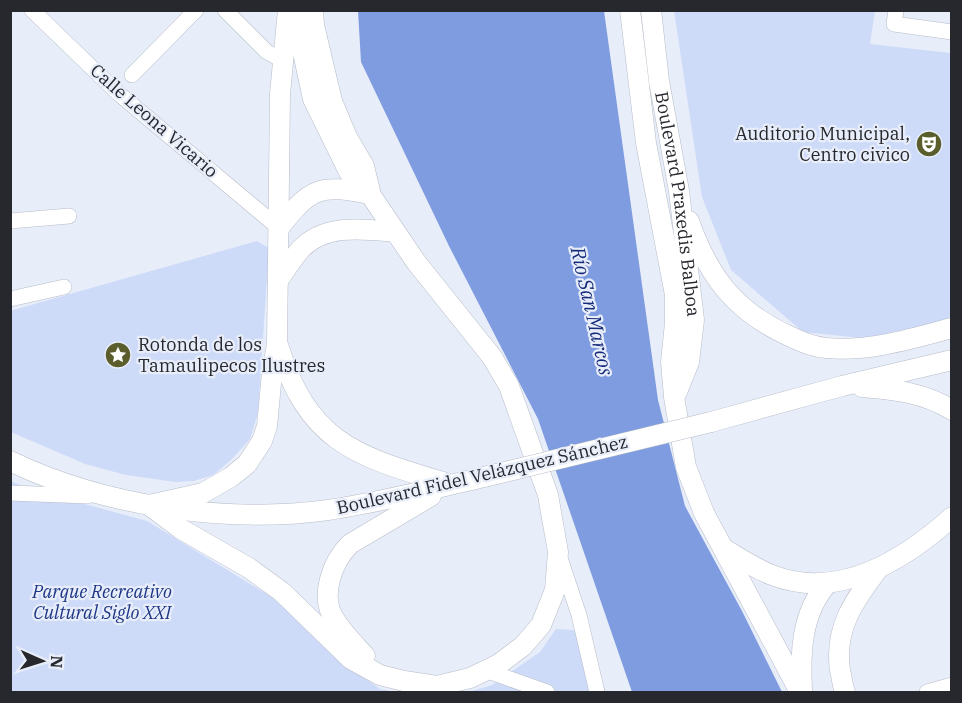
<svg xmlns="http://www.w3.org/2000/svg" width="962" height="703" viewBox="0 0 962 703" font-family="'IBM Plex Serif',serif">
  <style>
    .green { fill: #cedbf8 }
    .water { fill: #7f9ce0 }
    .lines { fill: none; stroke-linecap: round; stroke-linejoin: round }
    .minor-casing { stroke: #b6bcc8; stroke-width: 16 }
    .major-casing { stroke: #b6bcc8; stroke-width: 21 }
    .minor { stroke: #fff; stroke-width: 15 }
    .major { stroke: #fff; stroke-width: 20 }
    .major-bridge-casing { stroke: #b6bcc8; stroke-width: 21; stroke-linecap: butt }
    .major-bridge { stroke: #fff; stroke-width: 20 }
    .labels { text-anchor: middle; stroke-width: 4.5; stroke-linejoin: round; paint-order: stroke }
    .street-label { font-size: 18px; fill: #26282d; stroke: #e8edfa }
    .poi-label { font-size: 18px; fill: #26282d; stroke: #e8edfa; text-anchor: end }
    .park-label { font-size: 18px; font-style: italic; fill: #1d3685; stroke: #e8edfa }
    .water-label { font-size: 20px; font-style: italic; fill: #162c7a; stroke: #e8edfa }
  </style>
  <rect width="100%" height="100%" fill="#e8edfa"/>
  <g class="green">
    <path d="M674,11H875L870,44L951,53V324L861,338L803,332L731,270L702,197Z"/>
    <path d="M257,241L269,248L258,413L250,439L231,460L213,475L194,481L175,482L126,475L85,464L11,432L10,311Z"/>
    <path d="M10,481L30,489L147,521L270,596L298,619L345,664L380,689L396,692H11Z"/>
    <path d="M556,629L573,630L588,642L606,692H469L492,685L540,652Z"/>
  </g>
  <path class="water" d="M358,11H604L658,400L685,506L742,611L782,692H632L538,419L449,246L361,62Z"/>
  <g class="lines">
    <defs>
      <g id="minor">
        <path d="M32,10L118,93L279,228"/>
        <path d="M225,10L267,52L282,60"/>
        <path d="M896,10L894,24L952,32"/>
        <path d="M132,75L196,10"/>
        <path d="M10,221L69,216"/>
        <path d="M10,299L64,287"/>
        <path d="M10,493L88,496"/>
        <path d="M560,558L579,615L597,692"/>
        <path d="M485,670L547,692"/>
        <path d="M927,692L952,685"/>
      </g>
      <g id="major">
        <path d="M313,10L314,25L332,101L347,137L364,166L370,191"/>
        <path d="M630,10L646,143L675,295V323L671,362L674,397L686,467L704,513L800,692"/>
        <path id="s1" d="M651,10L659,81L679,191L694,320L689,362L677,392"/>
        <path d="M689,221C708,276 735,311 787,335C799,341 813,347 826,348C868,352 911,339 952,328"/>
        <path d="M279,228C311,187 320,184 370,194"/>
        <path d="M278,281C285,270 292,259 300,250C324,223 364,229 395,232"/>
        <path d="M278,345C309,445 357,456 449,484"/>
        <path d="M862,387C895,390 923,392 952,410"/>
        <path d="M711,422L842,386L952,360"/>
        <path d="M10,461C103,506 226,524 328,510C381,502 433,489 484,477"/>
        <path d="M149,505L181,529L249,568L282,592L351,659L380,675L404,681L437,686L470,678L499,664L523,646L541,625L555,590L558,552L548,495L509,386L492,357L416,262L370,194L349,172L313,99L301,43L299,10"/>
        <path d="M149,505L203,493L231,477L247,464L262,441L267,426L272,373L277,344L280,94L288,10"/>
        <path d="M723,548C739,558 754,568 772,575C838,601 904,560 952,517"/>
        <path d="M365,656C355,645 343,633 335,620C319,597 332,562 350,544L431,496"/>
        <path d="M802,691C800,654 801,612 828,583"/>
        <path d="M845,692C842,685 842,677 840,670C834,628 854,601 878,569"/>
      </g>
    </defs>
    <use href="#minor" class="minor-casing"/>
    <use href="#major" class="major-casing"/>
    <use href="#minor" class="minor"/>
    <use href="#major" class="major"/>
    <defs>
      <path id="major-bridge" d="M484,477L711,422"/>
    </defs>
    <use href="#major-bridge" class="major-bridge-casing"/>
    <use href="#major-bridge" class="major-bridge"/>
  </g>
  <defs>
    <symbol id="theatre-disc" viewBox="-11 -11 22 22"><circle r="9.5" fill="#5b5e2c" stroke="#e8edfa"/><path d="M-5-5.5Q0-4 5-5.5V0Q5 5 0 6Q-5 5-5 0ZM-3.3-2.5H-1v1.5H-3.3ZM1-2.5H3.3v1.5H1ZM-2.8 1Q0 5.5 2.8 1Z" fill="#fff"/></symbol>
    <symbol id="sight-disc" viewBox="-11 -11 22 22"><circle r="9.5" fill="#5b5e2c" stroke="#e8edfa"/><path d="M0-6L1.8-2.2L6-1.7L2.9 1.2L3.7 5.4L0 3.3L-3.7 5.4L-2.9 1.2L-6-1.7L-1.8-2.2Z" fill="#fff"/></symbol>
  </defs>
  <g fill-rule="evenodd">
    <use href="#theatre-disc" x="914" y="129" width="30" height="30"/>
    <use href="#sight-disc" x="103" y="340" width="30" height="30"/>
  </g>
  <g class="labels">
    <g class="street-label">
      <text transform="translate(154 121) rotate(41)" y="6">Calle Leona Vicario</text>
      <text dy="6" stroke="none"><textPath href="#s1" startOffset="196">Boulevard Praxedis Balboa</textPath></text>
      <text transform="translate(482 475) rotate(-13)" y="6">Boulevard Fidel Velázquez Sánchez</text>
    </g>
    <g class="poi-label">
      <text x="910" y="140">Auditorio Municipal,<tspan x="910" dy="21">Centro civico</tspan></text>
      <text x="138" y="351" text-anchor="start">Rotonda de los<tspan x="138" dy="21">Tamaulipecos Ilustres</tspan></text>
    </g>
    <g class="park-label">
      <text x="102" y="598">Parque Recreativo<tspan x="102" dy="21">Cultural Siglo XXI</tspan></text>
    </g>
    <g class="water-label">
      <text transform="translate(592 311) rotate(77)" y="7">Río San Marcos</text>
    </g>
  </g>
  <rect width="962" height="703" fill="none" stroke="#26282d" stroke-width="24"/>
  <g transform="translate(42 661) rotate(93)" stroke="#e8edfa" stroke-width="4.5" paint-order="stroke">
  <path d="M0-4.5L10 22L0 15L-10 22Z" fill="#26282d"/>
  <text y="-9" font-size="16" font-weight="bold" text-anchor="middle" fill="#26282d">N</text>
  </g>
</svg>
